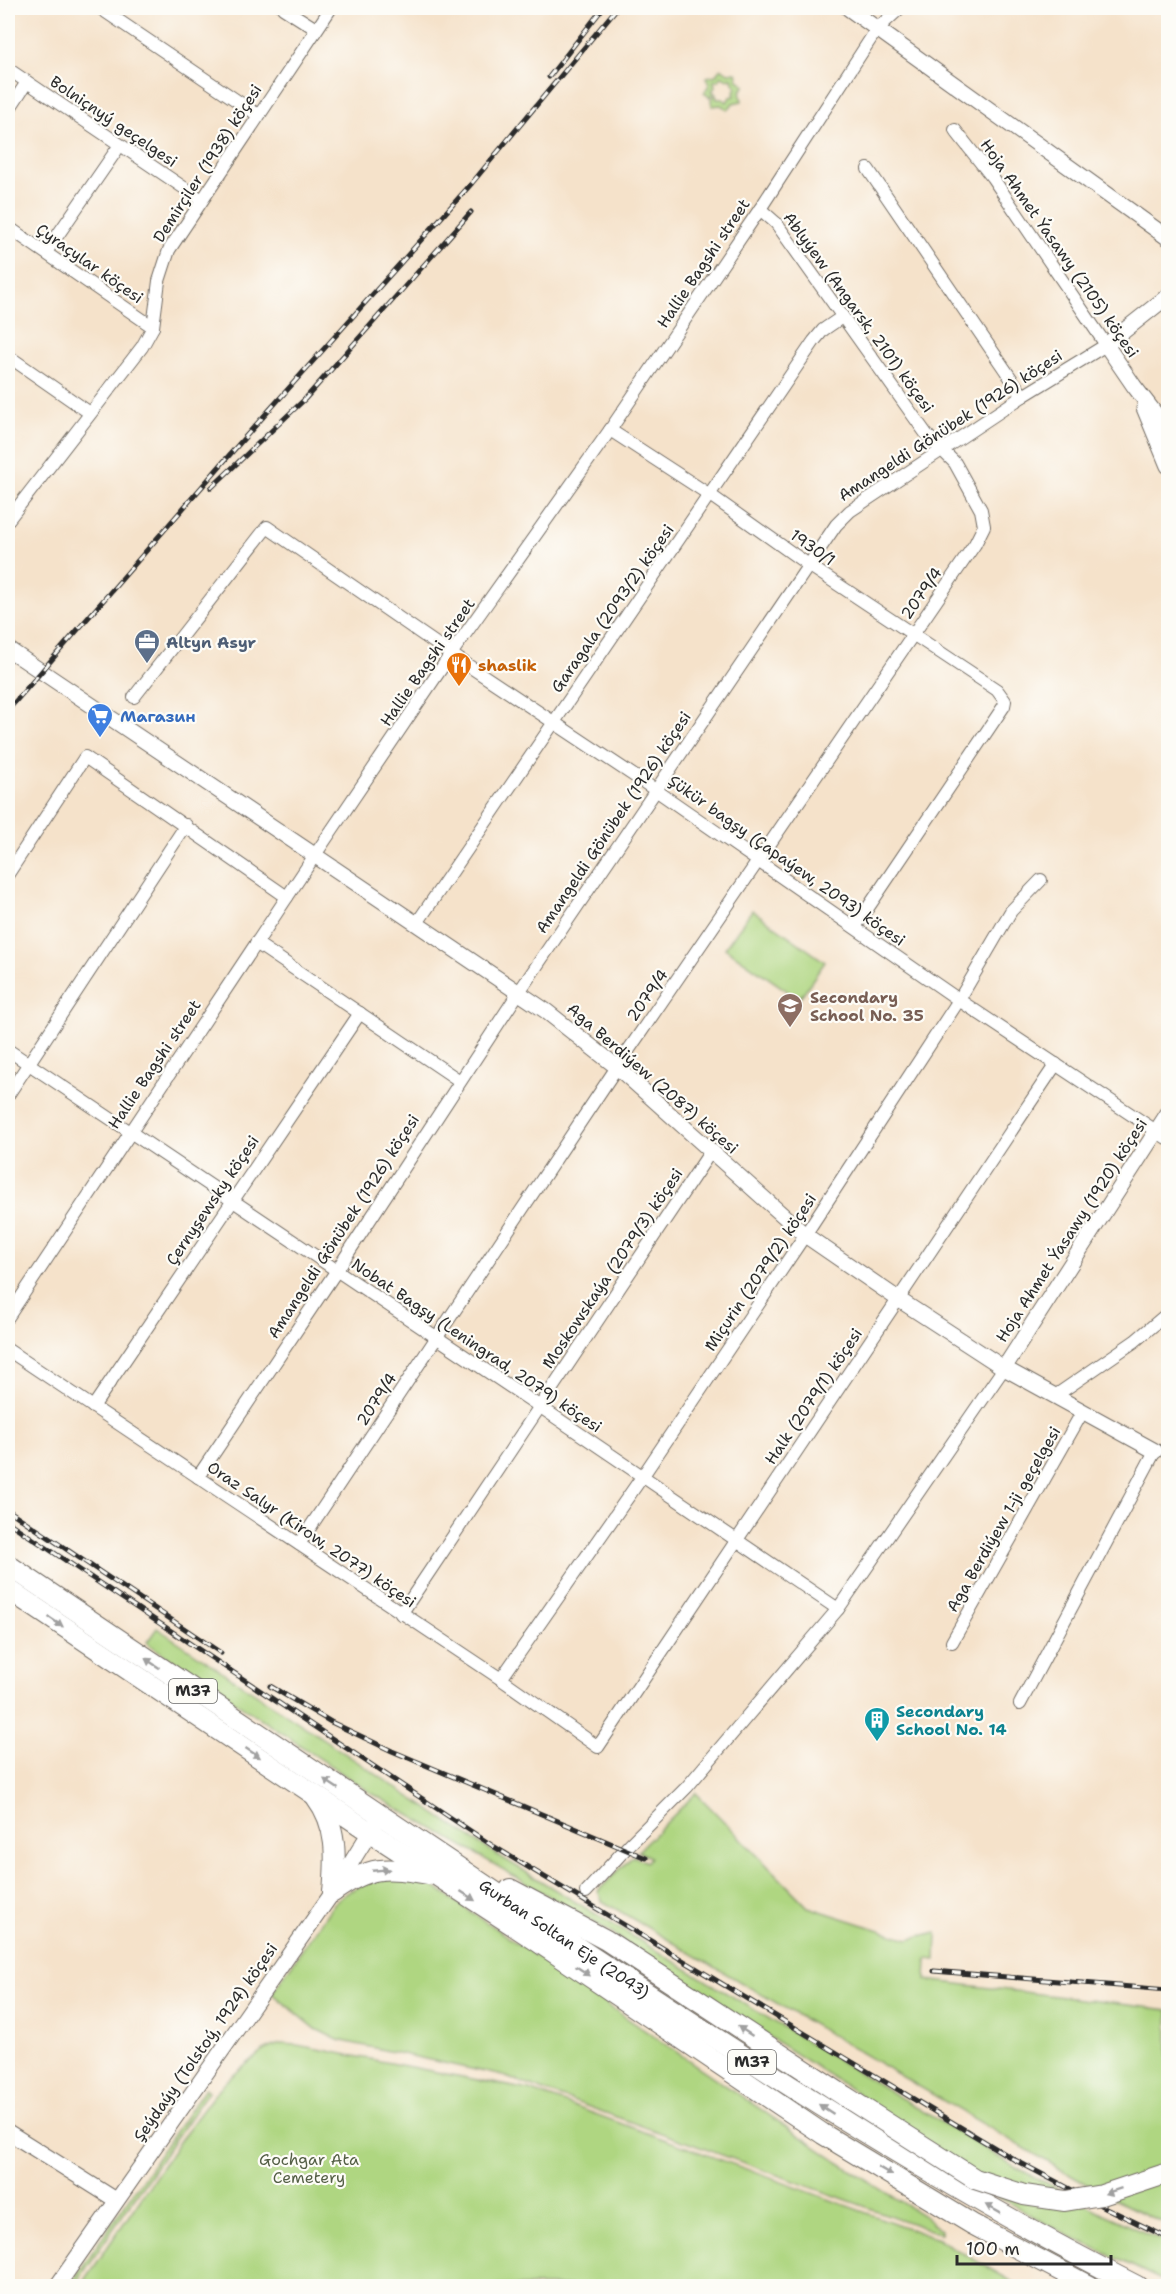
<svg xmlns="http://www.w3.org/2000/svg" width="1176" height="2294" viewBox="0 0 1176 2294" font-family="'Shantell Sans',sans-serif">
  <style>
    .green { fill: #afd681; stroke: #6d8056; stroke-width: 1.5 }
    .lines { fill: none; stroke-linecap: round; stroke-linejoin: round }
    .minor-casing { stroke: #726b63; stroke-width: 14 }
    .tertiary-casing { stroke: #726b63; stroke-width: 17 }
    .trunk-casing { stroke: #726b63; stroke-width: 22 }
    .minor { stroke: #fff; stroke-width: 12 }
    .tertiary { stroke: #fff; stroke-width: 15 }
    .trunk { stroke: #fff; stroke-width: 20 }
    .rail-casing { stroke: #2b2b2b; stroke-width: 5 }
    .rail { stroke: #fdfcf7; stroke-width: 3; stroke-dasharray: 9; stroke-linecap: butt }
    .trunk-bridge-casing { stroke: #726b63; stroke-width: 22; stroke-linecap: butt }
    .trunk-bridge { stroke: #fff; stroke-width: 20 }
    .oneway { fill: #a0a0a0 }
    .labels { text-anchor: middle; stroke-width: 4.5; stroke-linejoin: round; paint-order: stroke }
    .shield { fill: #fdfcf7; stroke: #6a6a68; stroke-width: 1.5 }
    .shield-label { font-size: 15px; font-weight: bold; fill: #2b2b2b }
    .street-label { font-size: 16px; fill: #2b2b2b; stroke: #fdfcf7 }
    .service-label { font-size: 16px; font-weight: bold; fill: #4e5e75; stroke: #fdfcf7; text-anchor: start }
    .food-label { font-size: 16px; font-weight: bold; fill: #c56008; stroke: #fdfcf7; text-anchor: start }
    .shop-label { font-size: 16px; font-weight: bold; fill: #366cbe; stroke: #fdfcf7; text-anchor: start }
    .education-label { font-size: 16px; font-weight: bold; fill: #785e54; stroke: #fdfcf7; text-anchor: start }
    .culture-label { font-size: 16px; font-weight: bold; fill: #0d838f; stroke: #fdfcf7; text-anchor: start }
    .park-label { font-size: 16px; fill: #535e45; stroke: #fdfcf7 }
  </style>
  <rect width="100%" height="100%" fill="#fdfcf7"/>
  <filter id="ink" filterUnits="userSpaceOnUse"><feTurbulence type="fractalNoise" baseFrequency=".0167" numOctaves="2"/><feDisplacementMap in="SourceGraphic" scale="12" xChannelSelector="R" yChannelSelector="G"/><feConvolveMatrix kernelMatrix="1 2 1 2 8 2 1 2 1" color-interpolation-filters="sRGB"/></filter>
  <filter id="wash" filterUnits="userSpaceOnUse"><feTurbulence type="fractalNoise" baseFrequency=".008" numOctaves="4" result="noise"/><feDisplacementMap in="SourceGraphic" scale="24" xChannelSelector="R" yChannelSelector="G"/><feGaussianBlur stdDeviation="1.35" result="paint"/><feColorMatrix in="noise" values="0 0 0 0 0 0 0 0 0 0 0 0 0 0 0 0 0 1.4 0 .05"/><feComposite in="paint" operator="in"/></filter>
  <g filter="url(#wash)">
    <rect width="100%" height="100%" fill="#f5e2ca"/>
    <g class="green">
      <path d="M721,68L728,73L736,72L738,80L745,85L740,92L742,101L733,103L728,110L721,105L712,106L711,99L716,95L717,99H722L727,102L730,97L735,96L734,91L737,87L733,83L732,78L727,79L722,76L719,80L714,81L715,87L712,91L715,93L710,97L704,93L709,85L707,77L716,75Z"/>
      <path d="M752,910L825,962L799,999L725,948Z"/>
      <path d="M157,1628L491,1851L1012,2165L1104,2214L1168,2243V2283L1069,2236L950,2170L860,2095L682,1981L602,1927L373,1794L150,1645L147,1642Z"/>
      <path d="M696,1793L808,1907L908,1939L937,1932L936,1960L927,1959L926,1980L1168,2010V2225L1115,2200L1077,2179L602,1901L598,1891L633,1856L647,1862L650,1857L638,1851Z"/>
      <path d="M376,1879L421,1880L430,1884L838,2162L927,2218L941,2230V2234L503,2076L338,2040L316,2029L272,1993L333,1905L345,1893Z"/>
      <path d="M280,2044L297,2045L529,2090L938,2239L1020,2286H81L183,2136L213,2096L225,2082L263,2051Z"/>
      <path d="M205,2088L208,2091L74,2286H69Z"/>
    </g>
  </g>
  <g filter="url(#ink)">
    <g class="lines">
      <defs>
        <g id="minor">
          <path d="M100,8L258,115"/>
          <path d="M283,8L316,29"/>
          <path d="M8,69L202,200"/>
          <path d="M8,111L27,82"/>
          <path d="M868,169L1023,396"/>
          <path d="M8,227L153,327"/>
          <path d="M46,252L120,145"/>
          <path d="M8,356L90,413"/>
          <path d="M610,430L710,495L810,566L997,690L1005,701L1004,706L855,927"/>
          <path d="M8,520L142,347L153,327L159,281L169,250L331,8"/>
          <path d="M134,697L267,527L451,654L657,791L959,1000L1168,1139"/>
          <path d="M8,874L85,757L287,897"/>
          <path d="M417,923L814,341L823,330L842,317"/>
          <path d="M256,943L460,1081"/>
          <path d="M8,1050L539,1406L838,1609"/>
          <path d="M8,1095L186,825"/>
          <path d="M8,1317L315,855L451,654L610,430L760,209L877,29L900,8"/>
          <path d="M8,1350L501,1679L598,1747L1056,1064"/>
          <path d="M1055,1396L1135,1341L1168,1313"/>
          <path d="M93,1407L360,1013"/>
          <path d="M198,1477L337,1270L519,992L836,525L850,511L1023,396L1106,345L992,177L955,130"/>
          <path d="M299,1544L617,1067L975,544L984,526L981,510L955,463L927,435L776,223L760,209"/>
          <path d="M401,1614L711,1151"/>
          <path d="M952,1642L1083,1411"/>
          <path d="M501,1679L642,1477L805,1235L959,1000L1011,911L1041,880"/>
          <path d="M1020,1704L1155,1451"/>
          <path d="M586,1892L630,1844L687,1787L838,1609L1004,1368"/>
        </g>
        <g id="tertiary">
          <path d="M848,8L1168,238"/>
          <path d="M1168,296L1106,345L1134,386L1168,430"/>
          <path d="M1144,408L1168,466"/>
          <path d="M8,649L546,1011L617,1067L805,1235L898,1299L1004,1368L1155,1451"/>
          <path d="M1004,1368L1168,1113"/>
          <path d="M8,2132L116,2200"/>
          <path d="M57,2286L333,1892L375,1824"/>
        </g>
        <g id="trunk">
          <path id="s1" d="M8,1565C188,1687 369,1808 550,1929C741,2056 933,2183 1137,2286"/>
          <path d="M8,1589L370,1832L534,1939L823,2134L972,2224L1089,2286"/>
          <path d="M316,1797C338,1826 336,1858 333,1892"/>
          <path d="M510,1889L606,1940L846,2097"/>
          <path d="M333,1892C370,1865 385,1867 429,1874"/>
        </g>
      </defs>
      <use href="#minor" class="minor-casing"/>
      <use href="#tertiary" class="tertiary-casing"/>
      <use href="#trunk" class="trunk-casing"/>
      <use href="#minor" class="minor"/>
      <use href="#tertiary" class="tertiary"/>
      <use href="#trunk" class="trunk"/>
      <defs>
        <g id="rail">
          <path d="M549,77L603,8"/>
          <path d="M211,488L305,399L471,212"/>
          <path d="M8,710L239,444L472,183L617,8"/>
          <path d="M8,1510L221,1653"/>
          <path d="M8,1522L493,1846L1015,2160L1106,2208L1168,2238"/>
          <path d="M270,1686L331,1722L392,1751L646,1858"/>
          <path d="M934,1971L1168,1990"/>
        </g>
      </defs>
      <use href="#rail" class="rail-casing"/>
      <use href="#rail" class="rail"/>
      <defs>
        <path id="trunk-bridge" d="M846,2097L975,2179L1024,2195L1065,2201L1102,2195L1168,2173"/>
      </defs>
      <use href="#trunk-bridge" class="trunk-bridge-casing"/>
      <use href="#trunk-bridge" class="trunk-bridge"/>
    </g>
    <defs><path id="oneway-solid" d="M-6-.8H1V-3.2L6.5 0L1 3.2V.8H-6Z" transform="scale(1.5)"/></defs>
    <g class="oneway">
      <use href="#oneway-solid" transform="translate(56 1622) rotate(34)"/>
      <use href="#oneway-solid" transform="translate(152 1663) rotate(-146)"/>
      <use href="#oneway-solid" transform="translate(253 1753) rotate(33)"/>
      <use href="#oneway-solid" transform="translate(331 1784) rotate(-146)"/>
      <use href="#oneway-solid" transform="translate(381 1870) rotate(-5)"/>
      <use href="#oneway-solid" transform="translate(468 1896) rotate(33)"/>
      <use href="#oneway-solid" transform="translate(583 1971) rotate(34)"/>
      <use href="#oneway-solid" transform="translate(745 2031) rotate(-147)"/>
      <use href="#oneway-solid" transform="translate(826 2109) rotate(-147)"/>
      <use href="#oneway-solid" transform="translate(885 2171) rotate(31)"/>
      <use href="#oneway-solid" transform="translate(1113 2191) rotate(161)"/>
      <use href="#oneway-solid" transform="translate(993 2209) rotate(-151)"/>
    </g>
  </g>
  <defs>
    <symbol id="office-pin" viewBox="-11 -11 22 30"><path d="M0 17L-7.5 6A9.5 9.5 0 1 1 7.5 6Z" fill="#5c6f8a" stroke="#fdfcf7"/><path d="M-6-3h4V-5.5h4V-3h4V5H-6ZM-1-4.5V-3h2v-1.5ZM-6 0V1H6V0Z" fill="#fff"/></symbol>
    <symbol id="restaurant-pin" viewBox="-11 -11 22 30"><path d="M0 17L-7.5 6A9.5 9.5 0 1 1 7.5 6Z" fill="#e8710a" stroke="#fdfcf7"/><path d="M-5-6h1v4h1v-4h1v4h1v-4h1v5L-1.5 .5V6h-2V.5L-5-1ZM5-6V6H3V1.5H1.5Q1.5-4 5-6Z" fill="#fff"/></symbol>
    <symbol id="supermarket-pin" viewBox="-11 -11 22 30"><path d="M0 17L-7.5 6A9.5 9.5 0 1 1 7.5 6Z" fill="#3f7fe0" stroke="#fdfcf7"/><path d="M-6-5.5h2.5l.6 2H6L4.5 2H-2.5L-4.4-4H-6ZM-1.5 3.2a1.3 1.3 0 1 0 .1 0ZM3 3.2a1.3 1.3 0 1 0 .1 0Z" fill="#fff"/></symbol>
    <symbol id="school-pin" viewBox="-11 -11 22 30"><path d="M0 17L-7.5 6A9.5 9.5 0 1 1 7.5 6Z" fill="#8d6e63" stroke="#fdfcf7"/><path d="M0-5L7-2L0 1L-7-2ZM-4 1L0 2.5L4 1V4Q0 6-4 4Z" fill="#fff"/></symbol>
    <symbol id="building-pin" viewBox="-11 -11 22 30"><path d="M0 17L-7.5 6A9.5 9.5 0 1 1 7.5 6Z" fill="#0f9aa8" stroke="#fdfcf7"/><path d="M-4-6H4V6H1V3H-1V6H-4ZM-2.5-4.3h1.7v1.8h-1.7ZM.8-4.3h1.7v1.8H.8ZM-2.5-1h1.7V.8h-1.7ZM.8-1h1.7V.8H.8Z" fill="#fff"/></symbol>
  </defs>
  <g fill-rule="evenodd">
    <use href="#office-pin" x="132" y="627" width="30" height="40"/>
    <use href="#restaurant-pin" x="444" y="650" width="30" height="40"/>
    <use href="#supermarket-pin" x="85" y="701" width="30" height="40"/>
    <use href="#school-pin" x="775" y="991" width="30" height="40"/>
    <use href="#building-pin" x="862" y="1705" width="30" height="40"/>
  </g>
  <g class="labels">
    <g class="shield">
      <rect x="169" y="1679" width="48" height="24" rx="4.5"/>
      <rect x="728" y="2050" width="48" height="24" rx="4.5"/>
    </g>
    <g class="shield-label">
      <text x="193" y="1696">M37</text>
      <text x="752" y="2067">M37</text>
    </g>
    <g class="street-label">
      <text transform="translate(114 121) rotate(34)" y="6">Bolniçnyý geçelgesi</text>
      <text transform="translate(207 163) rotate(-57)" y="6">Demirçiler (1938) köçesi</text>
      <text transform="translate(1060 248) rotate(55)" y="6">Hoja Ahmet Ýasawy (2105) köçesi</text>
      <text transform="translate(90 263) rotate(35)" y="6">Çyraçylar köçesi</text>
      <text transform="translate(703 263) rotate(-56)" y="6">Hallie Bagshi street</text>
      <text transform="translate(859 312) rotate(54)" y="6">Ablyýew (Angarsk, 2101) köçesi</text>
      <text transform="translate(950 425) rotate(-33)" y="6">Amangeldi Gönübek (1926) köçesi</text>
      <text transform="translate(813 547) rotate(35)" y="6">1930/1</text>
      <text transform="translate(921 593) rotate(-55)" y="6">2079/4</text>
      <text transform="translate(612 608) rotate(-55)" y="6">Garagala (2093/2) köçesi</text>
      <text transform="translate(427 662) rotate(-55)" y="6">Hallie Bagshi street</text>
      <text transform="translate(613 822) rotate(-56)" y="6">Amangeldi Gönübek (1926) köçesi</text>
      <text transform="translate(787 860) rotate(35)" y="6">Şükür bagşy (Çapaýew, 2093) köçesi</text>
      <text transform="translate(647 995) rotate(-55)" y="6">2079/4</text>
      <text transform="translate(154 1064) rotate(-56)" y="6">Hallie Bagshi street</text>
      <text transform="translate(653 1078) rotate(41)" y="6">Aga Berdiýew (2087) köçesi</text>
      <text transform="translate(212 1200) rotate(-56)" y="6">Çernyşewsky köçesi</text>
      <text transform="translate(343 1226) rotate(-57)" y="6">Amangeldi Gönübek (1926) köçesi</text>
      <text transform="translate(1071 1230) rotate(-57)" y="6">Hoja Ahmet Ýasawy (1920) köçesi</text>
      <text transform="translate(612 1268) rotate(-56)" y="6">Moskowskaýa (2079/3) köçesi</text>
      <text transform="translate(760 1272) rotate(-56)" y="6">Miçurin (2079/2) köçesi</text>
      <text transform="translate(477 1345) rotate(34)" y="6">Nobat Bagşy (Leningrad, 2079) köçesi</text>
      <text transform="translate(813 1396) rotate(-56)" y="6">Halk (2079/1) köçesi</text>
      <text transform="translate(376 1399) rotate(-57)" y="6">2079/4</text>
      <text transform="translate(1003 1519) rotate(-60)" y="6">Aga Berdiýew 1-ji geçelgesi</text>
      <text transform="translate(312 1534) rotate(34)" y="6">Oraz Salyr (Kirow, 2077) köçesi</text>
      <text dy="6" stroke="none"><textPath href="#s1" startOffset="670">Gurban Soltan Eje (2043)</textPath></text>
      <text transform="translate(205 2042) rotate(-55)" y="6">Şeýdaýy (Tolstoý, 1924) köçesi</text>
    </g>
    <g class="service-label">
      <text x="166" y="648">Altyn Asyr</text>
    </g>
    <g class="food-label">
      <text x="478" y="671">shaslik</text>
    </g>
    <g class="shop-label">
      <text x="120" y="722">Магазин</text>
    </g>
    <g class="education-label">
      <text x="810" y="1003">Secondary<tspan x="810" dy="18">School No. 35</tspan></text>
    </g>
    <g class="culture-label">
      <text x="896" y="1717">Secondary<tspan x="896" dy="18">School No. 14</tspan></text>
    </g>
    <g class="park-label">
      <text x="309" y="2165">Gochgar Ata<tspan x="309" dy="18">Cemetery</tspan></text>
    </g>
  </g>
  <rect width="1176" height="2294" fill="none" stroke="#fdfcf7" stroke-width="30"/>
  <path d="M957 2255v9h154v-9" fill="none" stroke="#2b2b2b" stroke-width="3"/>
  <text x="966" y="2255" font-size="18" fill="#2b2b2b" stroke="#fdfcf7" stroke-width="4.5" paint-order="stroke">100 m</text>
</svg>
